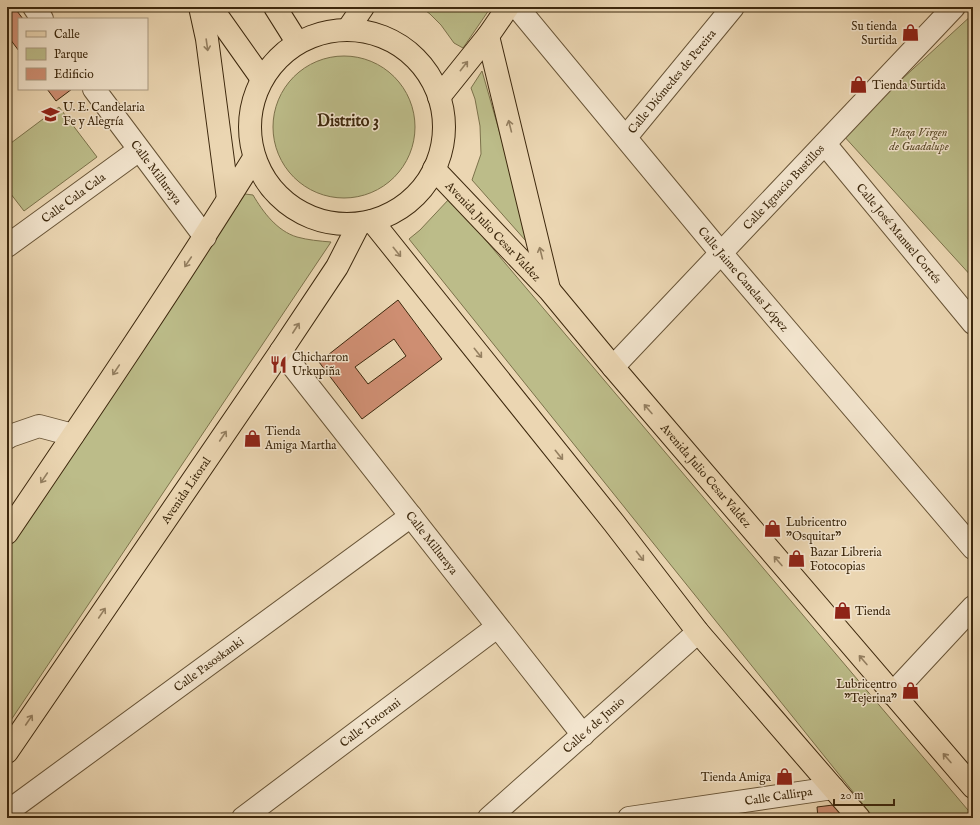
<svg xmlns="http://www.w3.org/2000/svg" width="980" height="825" viewBox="0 0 980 825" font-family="'IM FELL English',serif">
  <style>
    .green { fill: #bcbc89; stroke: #7c724b }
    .building { fill: #ce8e72; stroke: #3d280d; fill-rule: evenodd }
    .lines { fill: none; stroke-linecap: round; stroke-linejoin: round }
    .minor-casing { stroke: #685436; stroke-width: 24 }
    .major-casing { stroke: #3d280d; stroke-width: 24 }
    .minor { stroke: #f2e4cd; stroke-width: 22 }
    .major { stroke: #ebd6b2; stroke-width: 22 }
    .oneway { stroke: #947f60 }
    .labels { text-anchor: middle; stroke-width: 3; stroke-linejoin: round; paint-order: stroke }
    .poi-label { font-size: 12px; fill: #3d280d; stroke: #f2e4cd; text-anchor: start }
    .street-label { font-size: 12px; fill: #3d280d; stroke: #f2e4cd }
    .park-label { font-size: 12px; font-style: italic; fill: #5d4d2c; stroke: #f2e4cd }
    .district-label { font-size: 16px; font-weight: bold; fill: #3d280d; stroke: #f2e4cd }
  </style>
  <rect width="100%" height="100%" fill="#ebd6b2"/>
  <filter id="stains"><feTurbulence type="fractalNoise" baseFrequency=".005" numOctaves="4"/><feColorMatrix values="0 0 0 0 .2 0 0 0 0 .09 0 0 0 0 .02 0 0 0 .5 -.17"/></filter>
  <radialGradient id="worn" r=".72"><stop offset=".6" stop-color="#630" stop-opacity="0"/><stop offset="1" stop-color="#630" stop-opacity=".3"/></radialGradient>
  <g class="green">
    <path d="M421,7H491L463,48L454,43L441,25L430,14Z"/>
    <path d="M973,14V278L842,134Z"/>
    <circle cx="344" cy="127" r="71"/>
    <path d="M482,71L533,249L472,180L481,154L480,126L475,99L471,88Z"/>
    <path d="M59,107L97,157L24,211L7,189V146Z"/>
    <path d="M245,194L253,195C263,212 277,231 297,237C308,240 319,241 331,242L7,726V546Z"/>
    <path d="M450,198L973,816V818H874L409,239L420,230Z"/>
  </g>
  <g class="building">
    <path d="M7,7H14L23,19H19V51L7,35Z"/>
    <path d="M47,89H72L56,101Z"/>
    <path d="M398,300L442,359L362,419L319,362ZM394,339L406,356L368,384L355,367Z"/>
    <path d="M841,804L852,818H818L817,807Z"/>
  </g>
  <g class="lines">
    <defs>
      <g id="minor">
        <path d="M34,7L42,19"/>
        <path id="s1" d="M517,7L721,253L973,548"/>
        <path id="s2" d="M94,89L205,237"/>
        <path id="s3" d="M626,137L733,7"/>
        <path id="s4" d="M825,144L973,323"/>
        <path id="s5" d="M7,246L139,150"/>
        <path id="s6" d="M281,351L583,735"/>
        <path id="s7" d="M613,367L954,7"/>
        <path d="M7,438L10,436L39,426L73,435"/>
        <path d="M892,694L973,607"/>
        <path id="s8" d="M7,812L411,516"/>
        <path id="s9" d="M243,818L497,627"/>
        <path id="s10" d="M489,818L698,632"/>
        <path id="s11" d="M629,818L833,788"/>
      </g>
      <g id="major">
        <path d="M200,7L207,39L228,199"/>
        <path d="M211,7L262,79"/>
        <path d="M275,7L297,42"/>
        <path d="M348,29L363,7"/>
        <circle cx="347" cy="127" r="97"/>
        <path d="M488,36L549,289"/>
        <path d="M439,97L488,36L508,7"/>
        <path id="s12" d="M434,169L550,291L613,367L973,787"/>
        <path d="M372,221L614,523L698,632L859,818"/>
        <path d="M7,533C91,409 175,285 254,158"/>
        <path id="s13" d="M7,752L281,351L337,267L359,224"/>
      </g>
    </defs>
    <use href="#minor" class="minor-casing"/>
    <use href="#major" class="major-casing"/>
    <use href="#minor" class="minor"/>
    <use href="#major" class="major"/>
  </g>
  <defs><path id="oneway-shaft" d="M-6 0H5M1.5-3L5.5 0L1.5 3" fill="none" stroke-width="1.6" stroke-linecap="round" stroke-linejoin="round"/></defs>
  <g class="oneway">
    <use href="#oneway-shaft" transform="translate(207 45) rotate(82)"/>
    <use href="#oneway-shaft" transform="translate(464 66) rotate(-52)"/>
    <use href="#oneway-shaft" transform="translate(510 126) rotate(-104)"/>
    <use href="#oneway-shaft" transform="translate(397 252) rotate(51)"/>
    <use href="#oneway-shaft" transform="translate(541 253) rotate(-104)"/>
    <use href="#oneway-shaft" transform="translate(188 262) rotate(124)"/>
    <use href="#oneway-shaft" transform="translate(296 328) rotate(-57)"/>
    <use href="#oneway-shaft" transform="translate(478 353) rotate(51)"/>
    <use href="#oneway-shaft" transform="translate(116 370) rotate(124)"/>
    <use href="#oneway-shaft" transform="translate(648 409) rotate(-131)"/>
    <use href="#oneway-shaft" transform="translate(223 436) rotate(-56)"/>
    <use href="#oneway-shaft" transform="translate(559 455) rotate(51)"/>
    <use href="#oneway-shaft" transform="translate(44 478) rotate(124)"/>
    <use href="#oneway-shaft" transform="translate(640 556) rotate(52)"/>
    <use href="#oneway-shaft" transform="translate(778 561) rotate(-131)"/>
    <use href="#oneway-shaft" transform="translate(102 613) rotate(-56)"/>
    <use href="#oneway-shaft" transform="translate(863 660) rotate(-131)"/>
    <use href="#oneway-shaft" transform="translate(29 720) rotate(-56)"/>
    <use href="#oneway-shaft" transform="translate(947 758) rotate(-131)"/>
  </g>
  <defs>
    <symbol id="shop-bare" viewBox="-9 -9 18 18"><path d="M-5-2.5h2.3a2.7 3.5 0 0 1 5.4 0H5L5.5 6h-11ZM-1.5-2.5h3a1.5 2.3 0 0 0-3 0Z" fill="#8f2418" stroke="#f2e4cd" stroke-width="2.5" paint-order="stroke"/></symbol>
    <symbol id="school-bare" viewBox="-9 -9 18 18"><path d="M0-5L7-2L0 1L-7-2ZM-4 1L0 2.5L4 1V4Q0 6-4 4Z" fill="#8f2418" stroke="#f2e4cd" stroke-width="2.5" paint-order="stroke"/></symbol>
    <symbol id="restaurant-bare" viewBox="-9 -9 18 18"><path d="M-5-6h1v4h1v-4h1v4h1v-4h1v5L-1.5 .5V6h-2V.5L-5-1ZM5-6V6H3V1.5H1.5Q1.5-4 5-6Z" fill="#8f2418" stroke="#f2e4cd" stroke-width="2.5" paint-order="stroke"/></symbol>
  </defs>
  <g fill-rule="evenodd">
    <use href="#shop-bare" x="898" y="20" width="25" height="25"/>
    <use href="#shop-bare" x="846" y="72" width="25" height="25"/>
    <use href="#school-bare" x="38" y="102" width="25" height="25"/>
    <use href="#restaurant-bare" x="266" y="352" width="25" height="25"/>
    <use href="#shop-bare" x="240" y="426" width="25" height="25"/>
    <use href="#shop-bare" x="760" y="516" width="25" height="25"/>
    <use href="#shop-bare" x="784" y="546" width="25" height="25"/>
    <use href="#shop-bare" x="830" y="598" width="25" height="25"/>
    <use href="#shop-bare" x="898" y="678" width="25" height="25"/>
    <use href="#shop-bare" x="772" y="764" width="25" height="25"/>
  </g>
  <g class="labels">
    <g class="poi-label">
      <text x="897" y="30" text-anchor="end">Su tienda<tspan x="897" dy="14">Surtida</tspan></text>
      <text x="872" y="89">Tienda Surtida</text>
      <text x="63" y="111">U. E. Candelaria<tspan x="63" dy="14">Fe y Alegría</tspan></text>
      <text x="292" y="361">Chicharron<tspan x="292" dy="14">Urkupiña</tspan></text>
      <text x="265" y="435">Tienda<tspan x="265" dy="14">Amiga Martha</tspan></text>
      <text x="786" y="526">Lubricentro<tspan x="786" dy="14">"Osquitar"</tspan></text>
      <text x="810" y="556">Bazar Libreria<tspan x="810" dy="14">Fotocopias</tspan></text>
      <text x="855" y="615">Tienda</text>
      <text x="897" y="688" text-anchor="end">Lubricentro<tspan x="897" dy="14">"Tejerina"</tspan></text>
      <text x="771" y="781" text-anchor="end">Tienda Amiga</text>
    </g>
    <g class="street-label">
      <text dy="4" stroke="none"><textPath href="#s3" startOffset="72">Calle Diómedes de Pereira</textPath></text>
      <text dy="4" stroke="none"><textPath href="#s2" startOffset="104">Calle Milluraya</textPath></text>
      <text dy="4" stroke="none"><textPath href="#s7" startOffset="248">Calle Ignacio Bustillos</textPath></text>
      <text dy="4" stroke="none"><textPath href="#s5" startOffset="82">Calle Cala Cala</textPath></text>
      <text dy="4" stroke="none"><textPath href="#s12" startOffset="86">Avenida Julio Cesar Valdez</textPath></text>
      <text dy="4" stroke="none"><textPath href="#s4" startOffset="116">Calle José Manuel Cortés</textPath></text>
      <text dy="4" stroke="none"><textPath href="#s1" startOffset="354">Calle Jaime Canelas López</textPath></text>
      <text dy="4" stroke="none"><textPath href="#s12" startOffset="410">Avenida Julio Cesar Valdez</textPath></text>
      <text dy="4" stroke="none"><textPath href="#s13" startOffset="317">Avenida Litoral</textPath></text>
      <text dy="4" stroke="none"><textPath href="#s6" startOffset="244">Calle Milluraya</textPath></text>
      <text dy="4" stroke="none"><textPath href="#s8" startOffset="250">Calle Pasoskanki</textPath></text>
      <text dy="4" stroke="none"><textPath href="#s9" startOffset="159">Calle Totorani</textPath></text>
      <text dy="4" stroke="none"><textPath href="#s10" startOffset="140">Calle 6 de Junio</textPath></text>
      <text dy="4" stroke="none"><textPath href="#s11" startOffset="151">Calle Callirpa</textPath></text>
    </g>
    <g class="park-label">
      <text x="919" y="136">Plaza Virgen<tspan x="919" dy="14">de Guadalupe</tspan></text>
    </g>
    <g class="district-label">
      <text x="348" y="126">Distrito 3</text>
    </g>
  </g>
  <rect width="980" height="825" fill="none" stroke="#ebd6b2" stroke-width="24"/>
  <rect x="8" y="8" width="964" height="809" fill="none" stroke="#3d280d" stroke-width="2"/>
  <rect x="12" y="12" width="956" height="801" fill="none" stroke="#3d280d"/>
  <rect x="18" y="18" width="130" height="72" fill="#f2e4cd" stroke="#aa9980"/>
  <rect x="26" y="31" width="20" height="6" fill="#ebd6b2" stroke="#aa9980"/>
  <text x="54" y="38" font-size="12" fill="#3d280d">Calle</text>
  <rect x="26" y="48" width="20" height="12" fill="#bcbc89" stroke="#aa9980"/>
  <text x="54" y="58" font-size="12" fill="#3d280d">Parque</text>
  <rect x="26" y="68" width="20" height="12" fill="#ce8e72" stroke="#aa9980"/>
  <text x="54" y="78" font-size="12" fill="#3d280d">Edificio</text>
  <path d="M834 799v6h60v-6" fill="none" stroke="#3d280d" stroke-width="2"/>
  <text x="840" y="799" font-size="12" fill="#3d280d" stroke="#f2e4cd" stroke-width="3" paint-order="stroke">20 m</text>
  <rect width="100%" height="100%" filter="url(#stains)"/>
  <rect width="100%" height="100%" fill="url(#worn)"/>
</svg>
